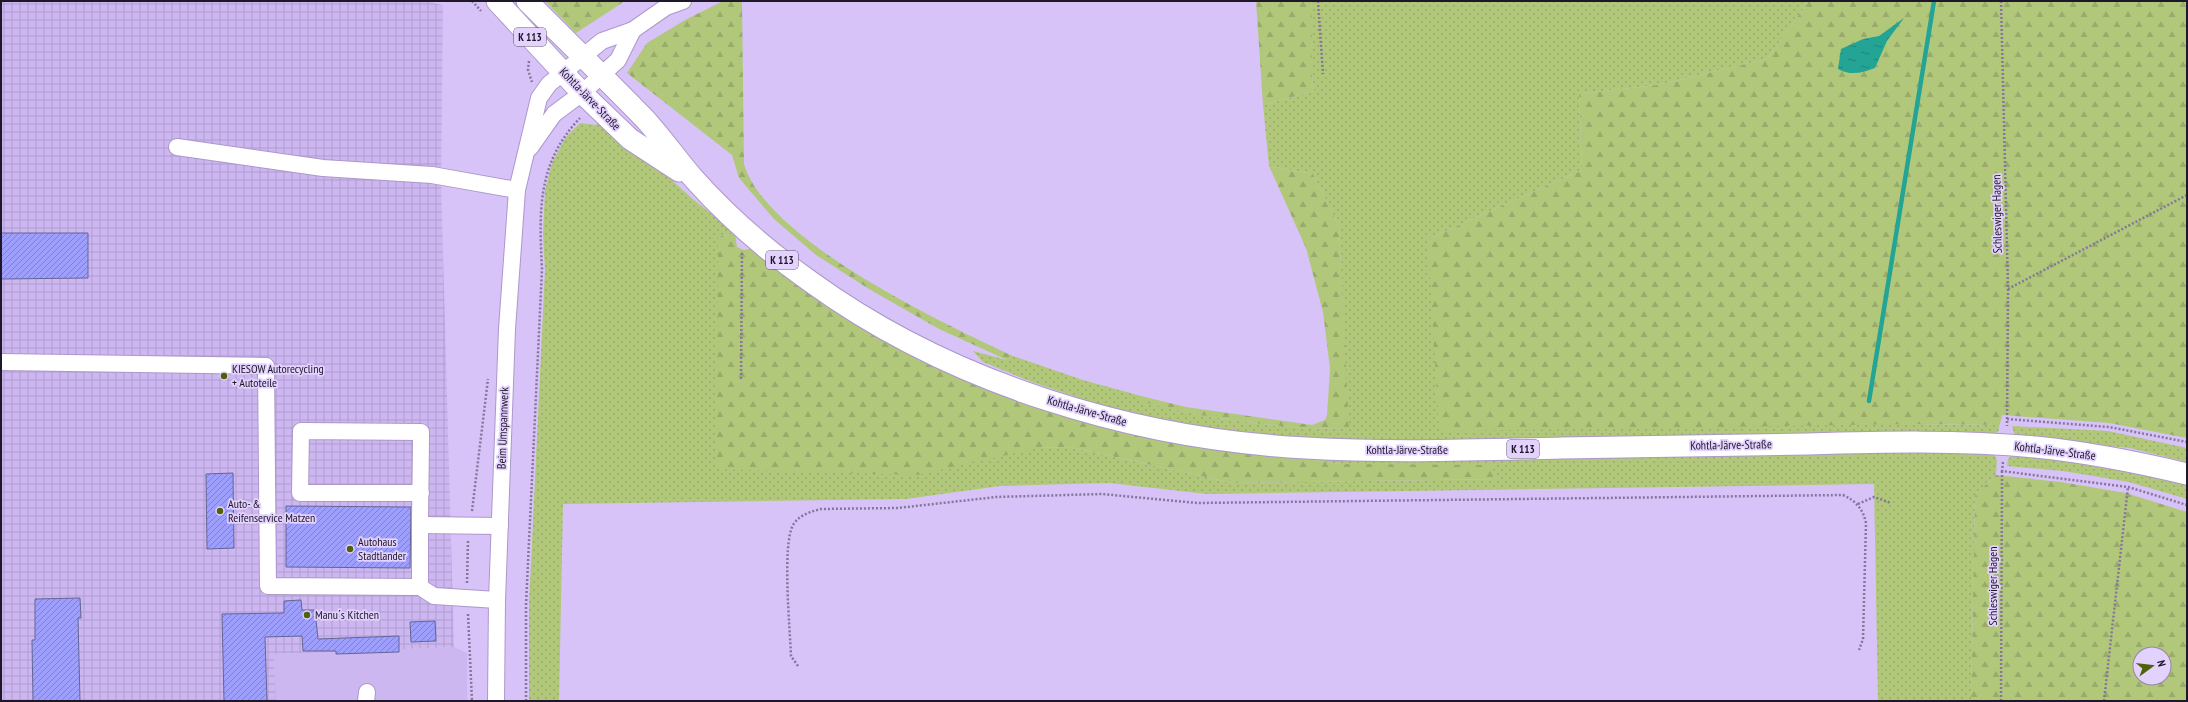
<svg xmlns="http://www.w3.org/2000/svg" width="2188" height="702" viewBox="0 0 2188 702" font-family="'PT Sans Narrow',sans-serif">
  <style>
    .built { fill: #cdb7f1 }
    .industrial { fill: url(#industrial-grid) }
    .grass { fill: url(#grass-dots) }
    .forest { fill: url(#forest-firs); fill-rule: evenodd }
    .water { fill: url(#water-ripples) }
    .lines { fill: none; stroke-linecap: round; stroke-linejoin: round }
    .stream { stroke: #24a494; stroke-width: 4.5 }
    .building { fill: url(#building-hatch); stroke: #646595 }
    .minor-casing { stroke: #ac98cb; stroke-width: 18 }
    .major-casing { stroke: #ac98cb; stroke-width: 23 }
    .path { stroke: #85769c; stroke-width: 2.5; stroke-dasharray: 2 2; stroke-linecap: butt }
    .minor { stroke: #fff; stroke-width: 16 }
    .major { stroke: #fff; stroke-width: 21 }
    .poi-dot { fill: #4f6209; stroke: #e2d2fd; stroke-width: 1.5 }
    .labels { text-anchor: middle; stroke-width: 3.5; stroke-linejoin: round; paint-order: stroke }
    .shield { fill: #e2d2fd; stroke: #594e69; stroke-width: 1 }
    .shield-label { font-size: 11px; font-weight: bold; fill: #1e1629 }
    .street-label { font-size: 12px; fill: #1e1629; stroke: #e2d2fd }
    .poi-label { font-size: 12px; fill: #1e1629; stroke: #e2d2fd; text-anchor: start }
  </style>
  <defs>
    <pattern id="industrial-grid" width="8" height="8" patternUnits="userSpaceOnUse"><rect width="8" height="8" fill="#cdb7f1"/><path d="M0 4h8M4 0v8" fill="none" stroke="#b09dcf"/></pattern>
    <pattern id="grass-dots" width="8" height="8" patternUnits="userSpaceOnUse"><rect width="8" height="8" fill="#b1c87b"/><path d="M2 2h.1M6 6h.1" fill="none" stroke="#98ab6a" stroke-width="1.8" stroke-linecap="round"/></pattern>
    <pattern id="forest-firs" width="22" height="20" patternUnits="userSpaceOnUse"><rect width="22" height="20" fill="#b1c87b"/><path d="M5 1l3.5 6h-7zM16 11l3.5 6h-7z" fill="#98ab6a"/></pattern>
    <pattern id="water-ripples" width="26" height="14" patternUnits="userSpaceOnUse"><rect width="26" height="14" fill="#24a494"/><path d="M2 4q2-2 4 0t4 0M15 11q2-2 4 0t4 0" fill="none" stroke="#1f8579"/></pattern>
    <pattern id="building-hatch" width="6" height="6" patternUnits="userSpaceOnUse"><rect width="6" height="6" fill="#9e9ffd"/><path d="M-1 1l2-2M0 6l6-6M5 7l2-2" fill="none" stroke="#8081cd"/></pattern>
  </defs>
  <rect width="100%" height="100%" fill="#d7c3f8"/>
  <path class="built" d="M454,647L467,653V701H276L274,654Z"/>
  <path class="industrial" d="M1,1H423L443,5L441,182L454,647L274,654L276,701H1Z"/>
  <g class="grass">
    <path d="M1312,1H1809L1767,59L1657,85L1579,94L1582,170L1428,239L1911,424L1998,425L2002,415L1998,432L1992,434L1456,441L1301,439L1250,434L1159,420L1085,400L1032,382L983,362L973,351L1007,360L1013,356L1083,380L1141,396V401C1208,419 1279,429 1348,429L1339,227L1313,174L1269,166L1263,105L1314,91L1312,77Z"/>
    <path d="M602,118L694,200L735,233L718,237L1038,448L1070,447L1233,483L1498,479L1340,464L1287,456L1877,451L1994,454L1997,460L1996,475L1975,495L1971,701H1878L1874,484L1207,494L1109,483L1000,486L906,499L563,504L559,701H529V605L545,270L543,234L545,190L552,163L566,137L580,123L596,125Z"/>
    <path d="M2012,426L2108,431L2187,448V462L2130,448L2015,437Z"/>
    <path d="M2013,455C2073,460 2129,471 2187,485V499L2129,482L2063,471L2007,466L2008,459Z"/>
  </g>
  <g class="forest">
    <path d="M545,1H625L576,33Z"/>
    <path d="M723,1H742L744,164C766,240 944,324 1013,356L1007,360L939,329L869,289L816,255L774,219L739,178L732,155L627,73L647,43L685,20Z"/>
    <path d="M1256,1H1312V77L1314,91L1263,105Z"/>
    <path d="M1809,1H2187V438L2109,423L2002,415L1999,425L1911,424L1439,431L1428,239L1582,170L1579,94L1657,85L1767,59Z"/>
    <path d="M1269,166L1313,174L1339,227L1349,429C1279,429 1207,419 1140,401L1141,396L1186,407L1312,425L1325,420L1327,415L1330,369L1323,312L1306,248Z"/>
    <path d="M735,233L737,247L744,250L753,248L930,360L1287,456L1340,464L1491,465L1498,479L1233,483L1070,447L1038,448L917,475L717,469L718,237Z"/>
    <path d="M1996,475L2061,482L2126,493L2187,512V701H1971L1975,495ZM2140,654H2164V678H2140Z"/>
  </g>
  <path class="water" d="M1904,18L1887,41L1875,68C1861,73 1852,76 1838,69L1841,49L1863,39L1879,36Z"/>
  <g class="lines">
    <path class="stream" d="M1869,401L1934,1"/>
  </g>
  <g class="building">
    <path d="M1,233H88V278L1,279Z"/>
    <path d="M233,473L234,548L207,549L206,474Z"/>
    <path d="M286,506L411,507L410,568L286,567Z"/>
    <path d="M80,598L81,618H78L80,701H33L32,640H35V599Z"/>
    <path d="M301,600L302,610H315L318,639L399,636V652L336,654V651H303L302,636L265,637L267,701H224L222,614L284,613V601Z"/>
    <path d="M435,621L436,641L411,642L410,622Z"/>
  </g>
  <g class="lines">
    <defs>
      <g id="minor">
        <path d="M177,147L323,168L432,175L517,190"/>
        <path d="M530,148L554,114L582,93L618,60L633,30"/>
        <path d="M1,362L266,366L268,586L420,587"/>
        <path d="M421,493H300L301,431L421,432C421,465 420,498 420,531V587L434,596L497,600"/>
        <path d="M420,525L500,526"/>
        <path d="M366,701L367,692"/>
        <path d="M496,701L497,600L507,329L517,190L539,98L549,84L602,41L633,30L666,7L683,1"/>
      </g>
      <g id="major">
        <path d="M497,1L582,93L630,139L679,171"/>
        <path d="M527,1C566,40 605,78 643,117C662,137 677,160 695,180C729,218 770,253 811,282C952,384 1134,439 1306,448C1391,453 1476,450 1561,448C1643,446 1725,445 1807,444C1883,442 1959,440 2035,447C2086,452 2137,462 2187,474"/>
      </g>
    </defs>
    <use href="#minor" class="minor-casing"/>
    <use href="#major" class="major-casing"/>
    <g class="path">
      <path d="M472,1L481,11"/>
      <path d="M1318,1L1323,74"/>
      <path d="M2001,1L2008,289L2007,426"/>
      <path d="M529,61L528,70L532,82"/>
      <path d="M2008,289L2187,195"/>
      <path d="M741,379L742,252"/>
      <path d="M2007,419L2109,427L2187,442"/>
      <path d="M2003,462L2002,471L2128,487L2187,505"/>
      <path d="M1858,504L1874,497L1891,503"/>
      <path d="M472,511L488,379"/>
      <path d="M467,583L468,540"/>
      <path d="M468,614L472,701"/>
      <path d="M798,666L791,656C790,629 782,545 793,525C799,515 810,512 821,509L898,508L996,497L1102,494L1197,503L1843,495C1856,501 1863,509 1866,523L1863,639L1859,650"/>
      <path d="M526,701V605L542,269C539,211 537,163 580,118"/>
      <path d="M2001,701L2002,471"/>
      <path d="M2104,701L2128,487"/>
    </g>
    <use href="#minor" class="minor"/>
    <use href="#major" class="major"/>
  </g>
  <g class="poi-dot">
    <circle cx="224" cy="376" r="4"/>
    <circle cx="220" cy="511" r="4"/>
    <circle cx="350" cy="549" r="4"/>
    <circle cx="307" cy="615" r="4"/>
  </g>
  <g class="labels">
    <g class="shield">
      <rect x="514" y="28" width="32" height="18" rx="3"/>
      <rect x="766" y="251" width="32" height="18" rx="3"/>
      <rect x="1507" y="440" width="32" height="18" rx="3"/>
    </g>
    <g class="shield-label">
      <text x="530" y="41">K 113</text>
      <text x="782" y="264">K 113</text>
      <text x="1523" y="453">K 113</text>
    </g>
    <g class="street-label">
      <text transform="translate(590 99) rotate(46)" y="4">Kohtla-Järve-Straße</text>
      <text transform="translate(1997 214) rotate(-91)" y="4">Schleswiger Hagen</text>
      <text transform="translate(1087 411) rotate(16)" y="4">Kohtla-Järve-Straße</text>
      <text transform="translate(503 428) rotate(-88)" y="4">Beim Umspannwerk</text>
      <text transform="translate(1731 445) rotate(-1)" y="4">Kohtla-Järve-Straße</text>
      <text x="1407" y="454">Kohtla-Järve-Straße</text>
      <text transform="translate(2055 451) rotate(7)" y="4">Kohtla-Järve-Straße</text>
      <text transform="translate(1993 586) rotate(-90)" y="4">Schleswiger Hagen</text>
    </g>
    <g class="poi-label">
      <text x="232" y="373">KIESOW Autorecycling<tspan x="232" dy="14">+ Autoteile</tspan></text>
      <text x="228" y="508">Auto- &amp;<tspan x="228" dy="14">Reifenservice Matzen</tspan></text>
      <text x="358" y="546">Autohaus<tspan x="358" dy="14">Stadtlander</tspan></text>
      <text x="315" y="619">Manu´s Kitchen</text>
    </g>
  </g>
  <rect width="2188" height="702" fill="none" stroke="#1e1629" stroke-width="4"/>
  <g transform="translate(2152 666) rotate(75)"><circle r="19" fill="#e2d2fd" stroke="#9487a8"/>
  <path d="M0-3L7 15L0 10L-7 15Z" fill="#4f6209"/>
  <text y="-6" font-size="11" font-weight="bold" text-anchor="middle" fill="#1e1629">N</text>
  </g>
</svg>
